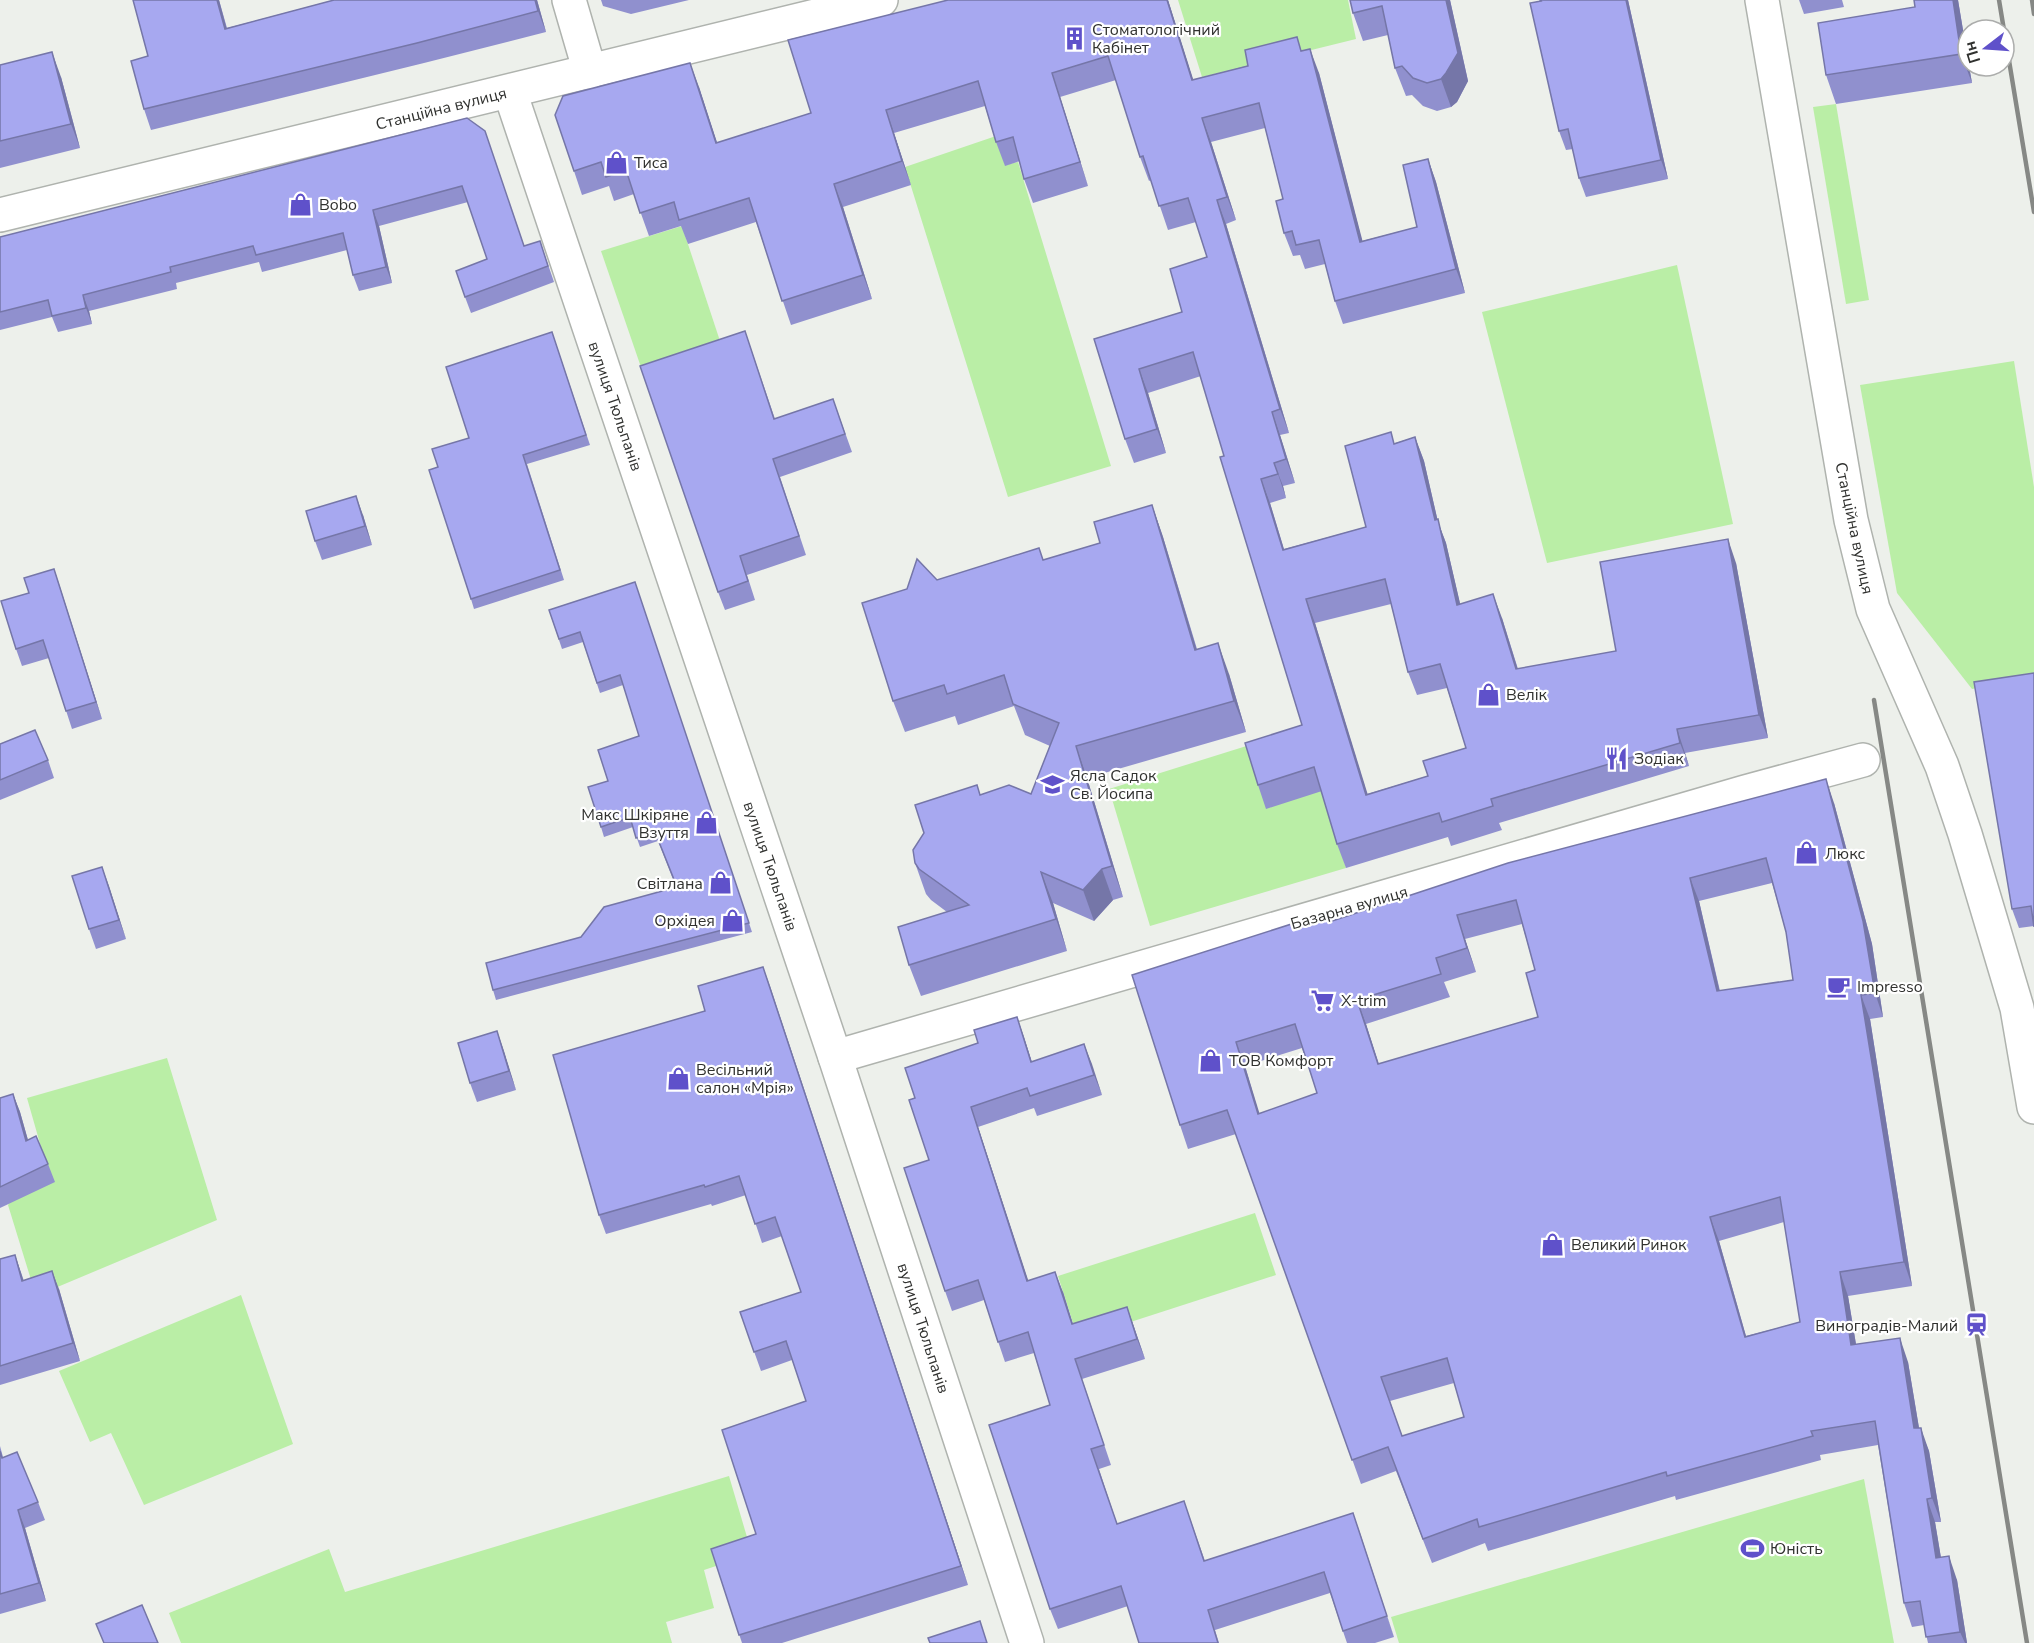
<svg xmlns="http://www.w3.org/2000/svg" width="2034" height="1643" viewBox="0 0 2034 1643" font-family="'Nunito Sans',sans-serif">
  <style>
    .green { fill: #baeea6 }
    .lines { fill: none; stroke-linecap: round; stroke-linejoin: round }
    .street-casing { stroke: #afb3ae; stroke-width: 36 }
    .street { stroke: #fff; stroke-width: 33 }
    .rail { stroke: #868885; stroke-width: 4.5 }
    .wall { fill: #9090ce; fill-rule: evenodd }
    .shaded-wall { fill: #7576a8 }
    .building { fill: #a7a8f0; stroke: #7576a8; stroke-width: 1.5; fill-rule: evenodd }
    .labels { text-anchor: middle; stroke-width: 4.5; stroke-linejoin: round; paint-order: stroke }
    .poi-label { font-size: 16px; fill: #30312f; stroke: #fff; text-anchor: start }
    .street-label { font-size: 16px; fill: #30312f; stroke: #fff }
  </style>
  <rect width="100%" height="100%" fill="#edf0eb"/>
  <g class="green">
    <path d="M1178,0H1348L1356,39L1202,77Z"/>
    <path d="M1836,104L1869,300L1846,304L1813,107Z"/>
    <path d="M996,136L1005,165L1018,162L1111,466L1008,497L905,167Z"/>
    <path d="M682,226L722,347L643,373L601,251Z"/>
    <path d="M1677,265L1733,524L1547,563L1482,312Z"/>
    <path d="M2014,361L2034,487V678L1972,689L1897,593L1860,385Z"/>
    <path d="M1304,728L1346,868L1150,926L1109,789Z"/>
    <path d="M167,1058L217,1220L36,1296L8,1205L43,1154L27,1098Z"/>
    <path d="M1255,1213L1276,1275L1078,1339L1058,1276Z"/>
    <path d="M241,1295L293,1444L144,1505L111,1433L90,1442L59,1371Z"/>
    <path d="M729,1476L752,1554L704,1570L714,1608L666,1622L672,1643H181L169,1613L329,1549L345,1592Z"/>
    <path d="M1864,1479L1894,1643H1399L1391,1617Z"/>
  </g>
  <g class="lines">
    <defs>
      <g id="street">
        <path d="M569,0L590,72"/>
        <path d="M1762,0L1851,520L1873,609L1942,766L1965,834L2017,1008L2034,1107"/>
        <path d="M510,92L835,1057L1027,1643"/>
        <path d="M0,215L881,0"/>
        <path d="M835,1057L1745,792L1863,760"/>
      </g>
    </defs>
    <use href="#street" class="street-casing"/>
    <use href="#street" class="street"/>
    <g class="rail">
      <path d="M1999,0L2034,212"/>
      <path d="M2032,0L2034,14"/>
      <path d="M1874,700L2027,1643"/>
    </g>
  </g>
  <g class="wall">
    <path d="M133,0H219L227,28L334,0H537L546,32L424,63L151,130L144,109L148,56Z"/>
    <path d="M601,0H689L631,14L603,6Z"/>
    <path d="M948,0H1168L1193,80L1302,51L1319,73L1362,241L1417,227L1428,159L1436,182L1465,293L1343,324L1335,301L1325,264L1305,269L1300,255L1293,256L1284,233L1283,199L1265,128L1211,142L1236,220L1226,224L1289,433L1280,435L1295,483L1283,486L1286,498L1270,503L1284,549L1366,527L1395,443L1415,437L1424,461L1438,522L1446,543L1460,604L1502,618L1518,669L1616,651L1736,563L1768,738L1685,753L1689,766L1499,823L1502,830L1451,846L1448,837L1346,868L1337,844L1322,791L1266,809L1258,785L1302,725L1201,376L1148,393L1166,453L1134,463L1125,439L1094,339L1182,312L1207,257L1196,222L1168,230L1151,180L1149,181L1140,157L1116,80L1060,97L1088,186L1033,203L1024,179L1020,161L1005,166L996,142L985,106L894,133L911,185L843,207L872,299L791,325L756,222L688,244L681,226L649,236L634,194L614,201L609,186L582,195L574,171L699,87L717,143L811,113ZM1391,604L1408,672L1417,695L1447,688L1466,748L1428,776L1367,794L1315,623Z"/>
    <path d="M1350,0H1450L1468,81L1457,102L1451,107L1437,111L1423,106L1412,95L1406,96L1395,68L1388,35L1363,41L1353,13Z"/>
    <path d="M1540,0H1628L1668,179L1586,197L1579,178L1573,149L1566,150L1559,131Z"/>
    <path d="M1799,0H1842L1844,7L1804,14Z"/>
    <path d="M1914,0H1958L1968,60V66H1969L1972,83L1836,104L1826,75L1915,7Z"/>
    <path d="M0,65L61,77L80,148L0,168Z"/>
    <path d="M485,131L524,246L540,241L554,282L471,313L465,297L487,259L468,202L379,226L392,283L359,291L353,275L347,250L262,272L259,262L176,283L177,289L89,311L92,324L58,332L52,317L0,330V237Z"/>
    <path d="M745,331L775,419L833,399L852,452L780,477L806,555L747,575L755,600L725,610L718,592Z"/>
    <path d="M552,332L590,445L527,464L564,580L474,609L471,599L438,467L469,438Z"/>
    <path d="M1152,505L1163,537L1197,649L1229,674L1246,732L1087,778L1123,897L1113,900L1094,921L1053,903L1067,951L921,996L909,965L947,912L931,900L926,894L915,863L980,795L1031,794L1050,746L1025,735L1014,706L958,725L955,716L905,732L893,701L937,580L1039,548L1043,560L1100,543Z"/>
    <path d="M363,515L372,545L322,560L315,541Z"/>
    <path d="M54,569L102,719L72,729L49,658L22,666L16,649L29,593Z"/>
    <path d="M635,582L752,932L496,1000L493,990L581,937L676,887L658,841L640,847L633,827L604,837L601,827L608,781L639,736L623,685L600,693L583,642L562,649L549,610Z"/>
    <path d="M2034,673V926L2019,928L2012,909Z"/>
    <path d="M0,744L48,760L54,778L0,800Z"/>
    <path d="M1834,803L1872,944L1883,1017L1870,1019L1912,1286L1848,1296L1856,1344L1908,1362L1919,1428L1929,1451L1941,1522H1935L1941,1558L1957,1580L1967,1643H1928L1924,1625L1912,1627L1904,1603L1878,1445L1820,1455L1821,1460L1676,1500L1675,1496L1488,1551L1485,1543L1432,1563L1396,1471L1361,1484L1236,1134L1188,1149L1180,1125L1132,975L1332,920ZM1772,883L1786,932L1793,980L1720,991L1699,901ZM1522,924L1535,970L1538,1017L1379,1064L1366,1024L1450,997L1444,982L1476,972L1465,939ZM1302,1048L1317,1093L1259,1114L1245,1066ZM1784,1222L1800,1322L1746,1336L1719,1241ZM1454,1383L1464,1417L1402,1436L1390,1401Z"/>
    <path d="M102,867L126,939L96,949L89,929Z"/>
    <path d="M763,967L968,1585L782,1643H742L711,1549L756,1534L806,1401L792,1360L761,1371L740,1312L801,1292L782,1236L762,1243L746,1195L712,1206L711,1204L606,1234L599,1215L705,1011Z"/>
    <path d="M1017,1017L1032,1062L1084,1044L1102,1095L1037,1116L1034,1108L978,1127L1028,1281L1063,1292L1073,1324L1127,1307L1134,1327L1145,1359L1082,1379L1111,1465L1099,1469L1117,1524L1184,1501L1205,1561L1353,1513L1394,1637L1375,1643H1347L1330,1593L1215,1630L1219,1643H1139L1128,1606L1058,1629L1050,1609V1405L1034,1353L1005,1362L984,1300L952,1311L945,1291L929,1160L915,1098L978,1043Z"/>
    <path d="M497,1031L516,1090L477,1102L470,1083Z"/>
    <path d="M13,1094L20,1112L28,1140L48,1164L55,1182L0,1208V1098Z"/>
    <path d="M15,1255L24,1281L59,1289L80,1361L0,1385V1259Z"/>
    <path d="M0,1446L3,1457L38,1502L45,1520L25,1528L46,1601L0,1614Z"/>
  </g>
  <g class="shaded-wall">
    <path d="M217,0H219L232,49L225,29Z"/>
    <path d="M535,0H537L546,32L538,11Z"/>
    <path d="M1167,0H1168L1201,104L1192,80Z"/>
    <path d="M1446,0H1450L1468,81L1457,102L1451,107L1441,79Z"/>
    <path d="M1626,0H1628L1668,179L1661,160Z"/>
    <path d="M1953,0H1958L1968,60V66H1969L1972,83L1961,54Z"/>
    <path d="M1310,49L1319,73L1369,266L1360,242Z"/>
    <path d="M52,52L61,77L80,148L71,124Z"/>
    <path d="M690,63L699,87L725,167L716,143Z"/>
    <path d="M1052,73L1060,97L1088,186L1080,162Z"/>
    <path d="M886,110L894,133L911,185L902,161Z"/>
    <path d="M1202,118L1211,142L1236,220L1227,197Z"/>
    <path d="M1428,159L1436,182L1465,293L1456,269Z"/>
    <path d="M834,184L843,207L872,299L863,275Z"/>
    <path d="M1217,200L1226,224L1289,433L1280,409Z"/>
    <path d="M373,210L379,226L392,283L386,267Z"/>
    <path d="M83,295L89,311L92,324L86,308Z"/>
    <path d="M1139,369L1148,393L1166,453L1157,429Z"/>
    <path d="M1272,412L1280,435L1295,483L1286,459Z"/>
    <path d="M1415,437L1424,461L1438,522L1446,543L1466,629L1457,605L1435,520Z"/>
    <path d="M1274,463L1283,486L1286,498L1278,474Z"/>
    <path d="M1261,479L1270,503L1291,573L1283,550Z"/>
    <path d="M356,496L363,515L372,545L365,526Z"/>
    <path d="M1152,505L1163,537L1206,681L1195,650Z"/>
    <path d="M1728,539L1736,563L1768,738L1759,715Z"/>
    <path d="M54,569L60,587L102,719L96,702Z"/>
    <path d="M1493,594L1502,618L1525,693L1516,669Z"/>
    <path d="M1306,599L1315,623L1375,818L1366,795Z"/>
    <path d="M1218,643L1229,674L1246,732L1234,701Z"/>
    <path d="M1677,729L1685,753L1689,766L1680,743Z"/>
    <path d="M1076,746L1087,778L1123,897L1112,866Z"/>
    <path d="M1826,779L1834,803L1872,944L1883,1017L1875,993Z"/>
    <path d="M102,867L109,886L126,939L119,920Z"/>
    <path d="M1102,869L1113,900L1094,921L1083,890Z"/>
    <path d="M1041,872L1053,903L1067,951L1056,919Z"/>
    <path d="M1690,878L1699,901L1725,1015L1717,991Z"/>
    <path d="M1457,915L1476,972L1467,948Z"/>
    <path d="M763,967L770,986L968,1585L961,1566Z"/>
    <path d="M1861,995L1870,1019L1912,1286L1904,1262Z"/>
    <path d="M1357,1000L1366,1024L1386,1088L1378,1064Z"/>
    <path d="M1017,1017L1024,1037L1038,1082L1031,1062Z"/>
    <path d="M497,1031L504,1051L516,1090L509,1071Z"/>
    <path d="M1236,1042L1245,1066L1267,1138L1258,1114Z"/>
    <path d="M1084,1044L1092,1064L1102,1095L1094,1075Z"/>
    <path d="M13,1094L20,1112L33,1158L26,1141Z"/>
    <path d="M971,1107L978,1127L1035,1301L1027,1281Z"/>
    <path d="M1710,1217L1719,1241L1753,1361L1745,1337Z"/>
    <path d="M15,1255L21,1273L29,1299L22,1281Z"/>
    <path d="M52,1271L59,1289L80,1361L73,1343Z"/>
    <path d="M1055,1272L1063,1292L1079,1344L1072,1324Z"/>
    <path d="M1840,1272L1848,1296L1860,1369L1851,1345Z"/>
    <path d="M1127,1307L1134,1327L1145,1359L1137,1339Z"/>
    <path d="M1900,1338L1908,1362L1923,1452L1914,1428Z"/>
    <path d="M1921,1428L1929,1451L1941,1522L1932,1498Z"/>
    <path d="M1927,1499L1935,1522L1945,1582L1936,1558Z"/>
    <path d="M18,1510L25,1528L46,1601L39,1583Z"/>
    <path d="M1353,1513L1360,1533L1394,1637L1387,1616Z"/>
    <path d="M1949,1556L1957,1580L1967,1643H1965L1960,1632Z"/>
  </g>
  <g class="building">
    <path d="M133,0H217L225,29L334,0H535L538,11L417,43L144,109L131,61L148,56Z"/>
    <path d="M948,0H1167L1192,80L1248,66L1245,50L1297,37L1301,51L1310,49L1360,242L1417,227L1403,165L1428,159L1456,269L1335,301L1319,240L1296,245L1292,231L1284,233L1276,201L1283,199L1259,103L1202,118L1227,197L1217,200L1280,409L1272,412L1286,459L1274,463L1278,474L1261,479L1283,550L1366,527L1345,446L1391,432L1394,444L1415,437L1435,520L1438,519L1457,605L1493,594L1516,669L1616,651L1600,562L1728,539L1759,715L1677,729L1680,743L1491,799L1493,806L1442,822L1439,813L1337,844L1314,767L1258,785L1245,743L1302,725L1220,457L1224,456L1193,352L1139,369L1157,429L1125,439L1094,339L1182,312L1170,269L1207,257L1188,198L1159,206L1143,156L1140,157L1108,56L1052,73L1080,162L1024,179L1013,137L996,142L978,81L886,110L902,161L834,184L863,275L782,301L749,198L679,220L674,202L640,213L626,170L606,177L601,162L574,171L555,115L563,96L690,63L716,143L811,113L788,40ZM1385,579L1408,672L1440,664L1466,748L1423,761L1428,776L1366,795L1306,599Z"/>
    <path d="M1350,0H1446L1458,53L1446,73L1441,79L1427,83L1413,78L1402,66L1395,68L1382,6L1353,13Z"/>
    <path d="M1540,0H1626L1661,160L1579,178L1568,129L1559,131L1530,3L1541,1Z"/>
    <path d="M1914,0H1953L1961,54L1826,75L1818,23L1915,7Z"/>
    <path d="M52,52L71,124L0,141V65Z"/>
    <path d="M467,118L485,131L524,246L540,241L548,266L465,297L456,271L487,259L462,186L373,210L386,267L353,275L343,233L256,255L253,246L170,267L171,272L83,295L86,308L52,316L48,300L0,312V237Z"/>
    <path d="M745,331L774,419L833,399L845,434L773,459L799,536L740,556L748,581L718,592L640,366Z"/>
    <path d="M552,332L586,435L523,455L560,570L471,599L429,470L438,467L432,449L469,438L446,367Z"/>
    <path d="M356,496L365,526L315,541L306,511Z"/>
    <path d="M1152,505L1195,650L1218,643L1234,701L1076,746L1112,866L1102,869L1083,890L1041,872L1056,919L909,965L898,927L969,905L919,869L915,863L913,850L924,833L915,805L977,785L980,795L1009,785L1031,794L1059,723L1013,704L1004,675L947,694L944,685L893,701L862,603L907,589L917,559L937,580L1039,548L1043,560L1100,543L1094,522Z"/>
    <path d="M54,569L96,702L66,711L43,640L16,649L1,601L29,593L24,578Z"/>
    <path d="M635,582L749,923L493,990L486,963L581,937L604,907L677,887L655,832L636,838L630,817L601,827L588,787L608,781L598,750L639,736L620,675L597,683L580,632L559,639L549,610Z"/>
    <path d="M2034,673V927L2031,906L2012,909L1974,682Z"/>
    <path d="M35,730L48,760L0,780V744Z"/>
    <path d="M1826,779L1863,921L1875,993L1861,995L1904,1262L1840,1272L1851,1345L1900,1338L1914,1428H1921L1932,1498L1927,1499L1936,1558L1949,1556L1960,1632L1926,1637L1920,1601L1904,1603L1875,1421L1811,1431L1813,1436L1667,1476L1666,1472L1479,1527L1477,1519L1423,1539L1388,1447L1352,1460L1227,1110L1180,1125L1132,975L1329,912L1332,921L1508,863ZM1766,858L1786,932L1793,980L1717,991L1690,878ZM1516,900L1535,970L1526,973L1538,1017L1378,1064L1357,1000L1441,974L1436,958L1467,948L1457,915ZM1295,1024L1317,1093L1258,1114L1236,1042ZM1780,1197L1800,1322L1745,1337L1710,1217ZM1447,1358L1464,1417L1402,1436L1381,1377Z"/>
    <path d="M102,867L119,920L89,929L72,876Z"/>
    <path d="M763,967L961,1566L739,1635L711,1549L756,1534L722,1430L806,1401L786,1341L754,1352L740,1312L801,1292L775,1217L755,1224L739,1176L705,1187L704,1185L599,1215L553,1055L705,1011L698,986Z"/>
    <path d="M1017,1017L1031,1062L1084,1044L1094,1075L1030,1096L1027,1088L971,1107L1027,1281L1055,1272L1072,1324L1127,1307L1137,1339L1075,1359L1104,1445L1091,1449L1117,1524L1184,1501L1204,1561L1353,1513L1387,1616L1343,1631L1324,1572L1208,1610L1218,1643H1139L1121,1586L1050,1609L989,1425L1050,1405L1028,1332L998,1342L978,1280L945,1291L904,1168L929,1160L909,1100L915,1098L905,1068L978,1043L974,1030Z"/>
    <path d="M497,1031L509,1071L470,1083L458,1043Z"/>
    <path d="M13,1094L26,1141L36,1136L48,1164L0,1187V1098Z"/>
    <path d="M15,1255L22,1281L52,1271L73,1343L0,1366V1259Z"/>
    <path d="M0,1451L2,1458L17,1452L38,1502L18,1510L39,1583L0,1594Z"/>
    <path d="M142,1605L158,1643H104L96,1624Z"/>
    <path d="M980,1621L987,1643H930L928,1638Z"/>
  </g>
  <defs>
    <symbol id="building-bare" viewBox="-9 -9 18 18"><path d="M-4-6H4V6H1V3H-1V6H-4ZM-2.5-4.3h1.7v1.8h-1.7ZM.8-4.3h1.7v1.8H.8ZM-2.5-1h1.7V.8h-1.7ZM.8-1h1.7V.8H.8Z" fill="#5f51ca" stroke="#fff" stroke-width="2.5" paint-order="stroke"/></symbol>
    <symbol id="shop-bare" viewBox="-9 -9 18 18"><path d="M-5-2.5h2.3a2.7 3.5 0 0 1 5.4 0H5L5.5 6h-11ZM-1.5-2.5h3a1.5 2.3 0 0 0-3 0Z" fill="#5f51ca" stroke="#fff" stroke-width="2.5" paint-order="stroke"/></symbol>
    <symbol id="restaurant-bare" viewBox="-9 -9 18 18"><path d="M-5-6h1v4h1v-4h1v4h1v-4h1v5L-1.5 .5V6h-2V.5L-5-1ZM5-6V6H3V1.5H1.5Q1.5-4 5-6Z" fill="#5f51ca" stroke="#fff" stroke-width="2.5" paint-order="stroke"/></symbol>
    <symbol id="school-bare" viewBox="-9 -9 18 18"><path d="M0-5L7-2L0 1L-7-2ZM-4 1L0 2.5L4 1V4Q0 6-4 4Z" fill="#5f51ca" stroke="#fff" stroke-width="2.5" paint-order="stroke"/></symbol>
    <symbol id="cafe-bare" viewBox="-9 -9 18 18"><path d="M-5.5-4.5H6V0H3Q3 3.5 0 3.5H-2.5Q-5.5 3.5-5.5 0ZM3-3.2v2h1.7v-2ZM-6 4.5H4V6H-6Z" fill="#5f51ca" stroke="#fff" stroke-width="2.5" paint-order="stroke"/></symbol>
    <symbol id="supermarket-bare" viewBox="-9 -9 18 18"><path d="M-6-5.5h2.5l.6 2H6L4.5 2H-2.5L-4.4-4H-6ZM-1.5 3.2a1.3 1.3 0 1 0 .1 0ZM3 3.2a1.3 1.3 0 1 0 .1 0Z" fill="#5f51ca" stroke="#fff" stroke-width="2.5" paint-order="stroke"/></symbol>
    <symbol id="station-bare" viewBox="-9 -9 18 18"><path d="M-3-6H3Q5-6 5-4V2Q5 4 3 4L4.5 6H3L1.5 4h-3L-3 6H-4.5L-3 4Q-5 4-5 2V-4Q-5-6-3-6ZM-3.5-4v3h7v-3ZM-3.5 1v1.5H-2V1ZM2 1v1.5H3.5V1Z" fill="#5f51ca" stroke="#fff" stroke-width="2.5" paint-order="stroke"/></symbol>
    <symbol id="stadium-bare" viewBox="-9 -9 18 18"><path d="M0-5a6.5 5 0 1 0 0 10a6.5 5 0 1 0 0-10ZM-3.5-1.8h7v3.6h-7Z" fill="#5f51ca" stroke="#fff" stroke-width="2.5" paint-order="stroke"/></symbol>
  </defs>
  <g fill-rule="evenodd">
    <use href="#building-bare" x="1058" y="22" width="33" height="33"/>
    <use href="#shop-bare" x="600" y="146" width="33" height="33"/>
    <use href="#shop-bare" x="284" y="188" width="33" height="33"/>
    <use href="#shop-bare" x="1472" y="678" width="33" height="33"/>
    <use href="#restaurant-bare" x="1600" y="742" width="33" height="33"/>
    <use href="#school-bare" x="1036" y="768" width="33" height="33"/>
    <use href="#shop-bare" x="690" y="806" width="33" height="33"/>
    <use href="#shop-bare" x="1790" y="836" width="33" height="33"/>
    <use href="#shop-bare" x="704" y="866" width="33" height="33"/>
    <use href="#shop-bare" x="716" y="904" width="33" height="33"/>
    <use href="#cafe-bare" x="1822" y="970" width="33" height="33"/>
    <use href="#supermarket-bare" x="1306" y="984" width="33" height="33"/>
    <use href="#shop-bare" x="1194" y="1044" width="33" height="33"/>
    <use href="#shop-bare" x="662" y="1062" width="33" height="33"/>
    <use href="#shop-bare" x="1536" y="1228" width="33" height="33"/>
    <use href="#station-bare" x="1960" y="1308" width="33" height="33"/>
    <use href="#stadium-bare" x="1736" y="1532" width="33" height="33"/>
  </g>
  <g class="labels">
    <g class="poi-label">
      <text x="1092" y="35">Стоматологічний<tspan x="1092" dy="18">Кабінет</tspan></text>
      <text x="634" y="168">Тиса</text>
      <text x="319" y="210">Bobo</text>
      <text x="1506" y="700">Велік</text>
      <text x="1634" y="764">Зодіак</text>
      <text x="1070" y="781">Ясла Садок<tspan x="1070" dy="18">Св. Йосипа</tspan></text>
      <text x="689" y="820" text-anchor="end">Макс Шкіряне<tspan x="689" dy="18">Взуття</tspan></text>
      <text x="1825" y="859">Люкс</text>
      <text x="703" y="889" text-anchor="end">Світлана</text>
      <text x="715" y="926" text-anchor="end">Орхідея</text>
      <text x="1857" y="992">Impresso</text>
      <text x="1341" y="1006">X-trim</text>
      <text x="1229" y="1066">ТОВ Комфорт</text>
      <text x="696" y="1075">Весільний<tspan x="696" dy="18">салон «Мрія»</tspan></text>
      <text x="1571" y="1250">Великий Ринок</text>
      <text x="1958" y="1331" text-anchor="end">Виноградів-Малий</text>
      <text x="1770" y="1554">Юність</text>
    </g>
    <g class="street-label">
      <text transform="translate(441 108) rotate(-14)" y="6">Станційна вулиця</text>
      <text transform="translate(616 406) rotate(71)" y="6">вулиця Тюльпанів</text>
      <text transform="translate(1855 528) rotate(78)" y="6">Станційна вулиця</text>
      <text transform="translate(771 866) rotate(71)" y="6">вулиця Тюльпанів</text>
      <text transform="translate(1349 907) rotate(-16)" y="6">Базарна вулиця</text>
      <text transform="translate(924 1328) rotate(72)" y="6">вулиця Тюльпанів</text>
    </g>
  </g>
  <g transform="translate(1986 48) rotate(253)"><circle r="28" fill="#ffffff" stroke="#acadac" stroke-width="1.5"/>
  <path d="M0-4.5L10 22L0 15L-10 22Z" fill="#5f51ca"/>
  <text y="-9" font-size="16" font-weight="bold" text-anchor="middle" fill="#30312f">Пн</text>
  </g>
</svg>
